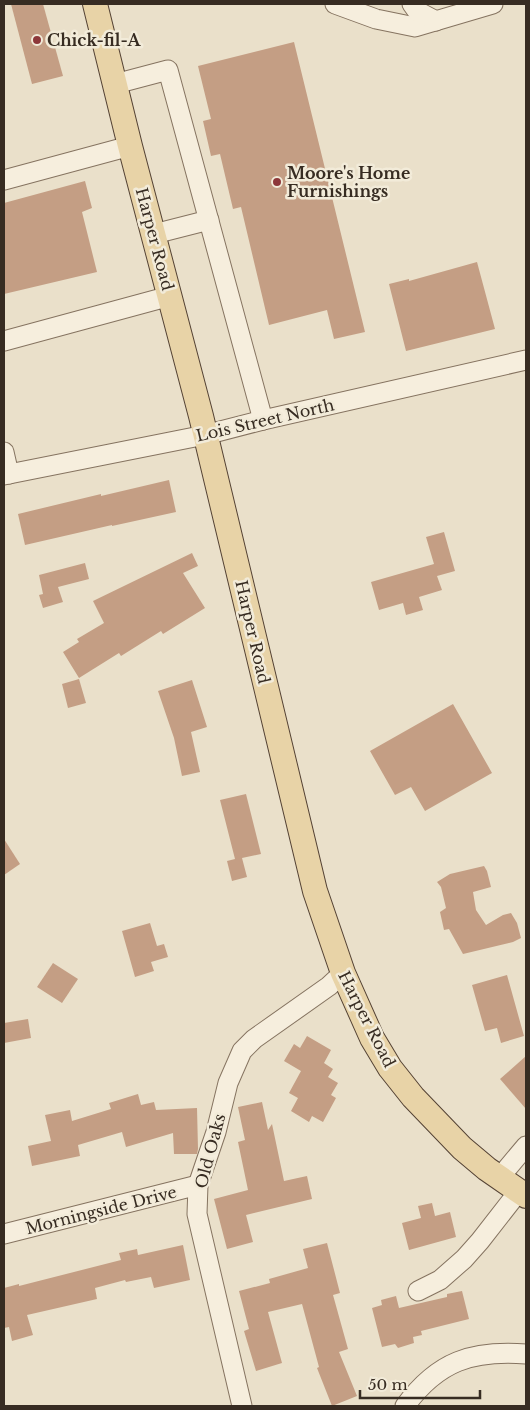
<svg xmlns="http://www.w3.org/2000/svg" width="530" height="1410" viewBox="0 0 530 1410" font-family="'Libre Baskerville',serif">
  <style>
    .building { fill: #c49e84 }
    .lines { fill: none; stroke-linecap: round; stroke-linejoin: round }
    .minor-casing { stroke: #857360; stroke-width: 21 }
    .major-casing { stroke: #544234; stroke-width: 26 }
    .minor { stroke: #f6eedd; stroke-width: 19 }
    .major { stroke: #e8d3a7; stroke-width: 24 }
    .poi-dot { fill: #8d3739; stroke: #f2ebd9; stroke-width: 2 }
    .labels { text-anchor: middle; stroke-width: 5; stroke-linejoin: round; paint-order: stroke }
    .poi-label { font-size: 16px; font-weight: bold; fill: #372c22; stroke: #f2ebd9; text-anchor: start }
    .street-label { font-size: 16px; fill: #372c22; stroke: #f2ebd9 }
  </style>
  <rect width="100%" height="100%" fill="#eae0ca"/>
  <g class="building">
    <path d="M11,4H43L63,76L32,84Z"/>
    <path d="M294,42L365,332L334,339L327,310L269,325L241,207L233,209L220,154L211,156L203,121L211,119L198,66Z"/>
    <path d="M85,181L92,208L82,212L97,272L4,294V203Z"/>
    <path d="M477,262L495,329L406,351L389,284L409,279V281Z"/>
    <path d="M169,480L176,512L112,526V525L25,545L18,514L101,494V496Z"/>
    <path d="M444,532L455,571L437,576L442,590L419,597L423,610L406,615L403,603L379,610L371,582L434,564L426,537Z"/>
    <path d="M192,553L198,566L183,573L205,608L163,634L161,631L121,656L119,653L79,678L63,652L79,642L77,639L104,623L93,601Z"/>
    <path d="M85,563L89,579L58,587L63,602L43,608L39,595L43,594L39,575Z"/>
    <path d="M79,679L86,703L68,708L62,684Z"/>
    <path d="M192,680L207,727L191,732L200,772L182,776L174,738L158,691Z"/>
    <path d="M453,704L492,773L425,811L411,787L395,795L370,751Z"/>
    <path d="M246,794L261,854L242,858L247,877L232,881L227,861L235,859L220,800Z"/>
    <path d="M4,839L20,864L4,875Z"/>
    <path d="M484,866L487,871L491,887L473,892L476,910L486,925L503,915L511,913L517,923L521,938L513,942L463,954L449,929L444,930L440,912L446,908L441,887L437,882L450,874Z"/>
    <path d="M150,923L157,946L164,944L168,957L151,962L154,971L135,977L122,931Z"/>
    <path d="M53,963L78,979L62,1003L37,987Z"/>
    <path d="M507,975L524,1036L501,1043L497,1028L485,1031L472,985Z"/>
    <path d="M28,1019L31,1038L4,1043V1023Z"/>
    <path d="M307,1036L331,1050L324,1063L333,1069L328,1077L338,1083L331,1095L336,1098L323,1122L312,1116L309,1122L291,1111L298,1098L289,1093L301,1071L284,1061L294,1044L300,1048Z"/>
    <path d="M526,1056V1109L500,1079Z"/>
    <path d="M138,1094L141,1105L154,1102L156,1110L197,1108L198,1149L197,1154H174L173,1133L126,1147L122,1132L78,1145L80,1156L32,1166L28,1146L51,1141L45,1115L70,1110L72,1121L111,1109L109,1103Z"/>
    <path d="M262,1102L268,1130L272,1124L284,1181L307,1176L312,1199L246,1215L253,1242L227,1249L214,1199L248,1190L238,1142L245,1140L238,1107Z"/>
    <path d="M432,1203L435,1216L450,1212L456,1237L409,1250L402,1223L421,1218L418,1206Z"/>
    <path d="M327,1243L340,1293L333,1295L348,1349L339,1352L357,1396L332,1406L317,1368L319,1367L302,1304L268,1312L282,1363L256,1371L244,1331L249,1329L239,1291L270,1283L269,1279L308,1268L303,1249Z"/>
    <path d="M183,1245L190,1280L154,1288L151,1277L126,1282L125,1280L95,1288L97,1299L27,1315L33,1335L12,1341L9,1327L4,1328V1288L19,1284V1286L121,1260L119,1253L137,1249L138,1255Z"/>
    <path d="M462,1291L469,1319L421,1331L422,1335L413,1337L414,1343L398,1348L395,1344L382,1347L372,1308L382,1305L381,1300L396,1296L399,1308L447,1297V1294Z"/>
  </g>
  <g class="lines">
    <defs>
      <g id="minor">
        <path d="M335,4L376,19L415,27L493,4"/>
        <path d="M412,4L417,11L436,21"/>
        <path d="M115,84L168,70L263,420"/>
        <path d="M4,180L130,146"/>
        <path d="M154,234L209,220"/>
        <path d="M4,341L170,296"/>
        <path d="M4,452L9,474"/>
        <path d="M4,475L205,435L263,420L526,360"/>
        <path d="M500,1177L526,1146"/>
        <path d="M4,1234L198,1185"/>
        <path d="M418,1291L440,1280L464,1259L480,1241L519,1191"/>
        <path d="M242,1406L197,1214L198,1185L216,1132L228,1083L242,1051L254,1039L329,986L343,973"/>
        <path d="M405,1406C438,1361 472,1350 526,1354"/>
      </g>
      <path id="major" d="M95,4L130,146L201,416L315,891L343,973L372,1038L390,1068L413,1097L462,1148L487,1169L526,1196"/>
    </defs>
    <use href="#minor" class="minor-casing"/>
    <use href="#major" class="major-casing"/>
    <use href="#minor" class="minor"/>
    <use href="#major" class="major"/>
  </g>
  <g class="poi-dot">
    <circle cx="37" cy="40" r="5"/>
    <circle cx="277" cy="182" r="5"/>
  </g>
  <g class="labels">
    <g class="poi-label">
      <text x="47" y="46">Chick-fil-A</text>
      <text x="287" y="179">Moore's Home<tspan x="287" dy="18">Furnishings</tspan></text>
    </g>
    <g class="street-label">
      <text transform="translate(155 239) rotate(75)" y="6">Harper Road</text>
      <text transform="translate(265 420) rotate(-13)" y="6">Lois Street North</text>
      <text transform="translate(253 632) rotate(77)" y="6">Harper Road</text>
      <text transform="translate(367 1019) rotate(63)" y="6">Harper Road</text>
      <text transform="translate(210 1151) rotate(-75)" y="6">Old Oaks</text>
      <text transform="translate(101 1210) rotate(-14)" y="6">Morningside Drive</text>
    </g>
  </g>
  <rect width="530" height="1410" fill="none" stroke="#372c22" stroke-width="10"/>
  <path d="M360 1390v8h120v-8" fill="none" stroke="#372c22" stroke-width="2.5"/>
  <text x="368" y="1390" font-size="15" fill="#372c22" stroke="#f2ebd9" stroke-width="4" paint-order="stroke">50 m</text>
</svg>
